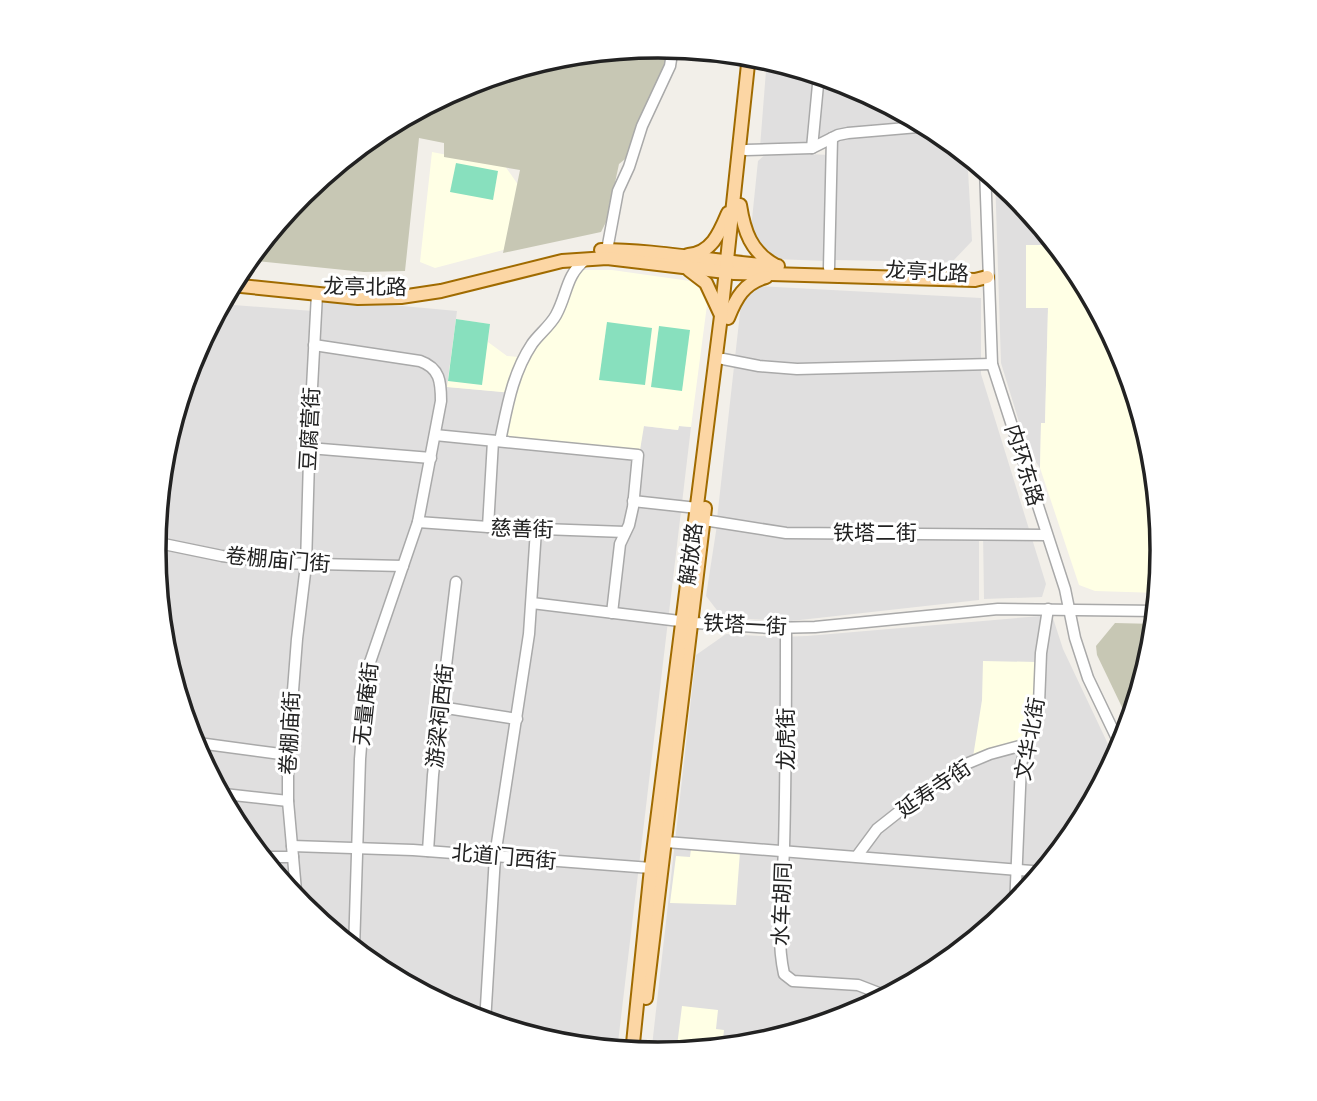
<svg xmlns="http://www.w3.org/2000/svg" width="1317" height="1101" viewBox="0 0 1317 1101" font-family="'Varela Round','Noto Sans SC',sans-serif">
  <style>
    .residential { fill: #e0dfdf }
    .education { fill: #ffffe5 }
    .construction { fill: #c7c7b4 }
    .pitch { fill: #88e0be }
    .lines { fill: none; stroke-linecap: round; stroke-linejoin: round }
    .minor-casing { stroke: #a9a9a9; stroke-width: 13 }
    .major-casing { stroke: #a06b00; stroke-width: 16 }
    .minor { stroke: #fff; stroke-width: 10 }
    .major { stroke: #fcd6a4; stroke-width: 12 }
    .labels { text-anchor: middle; stroke-width: 6; stroke-linejoin: round; paint-order: stroke }
    .street-label { font-size: 21px; fill: #222; stroke: #fff }
    .rim { fill: none; stroke: #222; stroke-width: 3.5 }
  </style>
  <rect width="100%" height="100%" fill="#f2efe9"/>
  <g class="residential">
    <path d="M767,58L852,84L926,124L841,132L813,145L760,147Z"/>
    <path d="M936,129L967,153L972,241L952,262L832,260L835,142L849,136Z"/>
    <path d="M768,152L829,155L826,261L775,259L761,251L751,229L758,161Z"/>
    <path d="M995,176L1016,194L1058,245H1026V308H1048L1045,423L1041,424L1040,468L1028,451L1001,363Z"/>
    <path d="M758,286L981,298V374L1046,584L1042,597L984,599L983,531H786L717,519L742,295Z"/>
    <path d="M315,298L457,311L447,387L515,393L507,436L640,449L643,426L678,430L679,426L691,427L617,1051L560,1046L465,1017L378,970L301,907L238,831L192,743L163,649L154,550L163,452L192,357L221,304L313,311Z"/>
    <path d="M717,525L743,528L782,538L979,536V600L791,621L723,618L706,596Z"/>
    <path d="M1052,615L1063,649L1116,761L1078,831L1015,908L939,971L851,1017L757,1046L651,1055L696,655L726,634L779,637L807,636Z"/>
  </g>
  <g class="education">
    <path d="M432,152L505,166L521,189L507,249L435,268L420,262Z"/>
    <path d="M1026,245H1058L1079,270L1125,358L1154,452L1163,551L1159,593L1095,591L1079,585L1040,468L1041,423H1045L1048,308H1026Z"/>
    <path d="M576,270H612L690,281L699,288L707,305L691,427L679,426L678,430L644,426L640,450L506,436L514,393L447,387L456,319L490,324L488,342L507,356L518,357L517,363L527,364L532,349L551,331L559,317Z"/>
    <path d="M983,661L1036,662L1034,707L1022,742L973,757L982,700Z"/>
    <path d="M691,849L740,852L736,905L670,903L676,856L690,857Z"/>
    <path d="M682,1006L718,1010L716,1029L724,1030L722,1049L676,1054Z"/>
  </g>
  <g class="construction">
    <path d="M658,46L671,47L663,74L630,155L619,164L607,220L601,232L503,253L520,170L444,157V143L419,138L405,271L364,272L246,260L302,193L378,130L466,84L560,55Z"/>
    <path d="M1115,623L1156,624L1154,649L1131,726L1097,655L1096,646Z"/>
  </g>
  <g class="pitch">
    <path d="M456,163L498,171L493,200L450,192Z"/>
    <path d="M456,319L490,324L482,385L448,381Z"/>
    <path d="M607,322L652,328L645,385L599,380Z"/>
    <path d="M659,326L690,330L682,391L651,387Z"/>
  </g>
  <g class="lines">
    <defs>
      <g id="minor">
        <path d="M812,148L819,74"/>
        <path d="M746,150L812,148L838,135L848,133L930,126"/>
        <path d="M985,168L992,364L1065,589L1075,638L1088,678L1122,749"/>
        <path d="M607,250L618,191L629,167L642,126L670,66L673,47"/>
        <path d="M829,268L832,138"/>
        <path d="M314,345L420,361C440,368 441,382 441,401L418,522L367,671L360,759L354,950"/>
        <path d="M723,359L759,366L797,369L992,364"/>
        <path d="M435,435L638,455L633,507L629,525L620,544L612,613"/>
        <path d="M500,441C507,408 512,374 532,344C539,334 550,326 556,315C568,293 565,276 586,259"/>
        <path d="M309,448L431,458"/>
        <path d="M633,501L697,508"/>
        <path d="M704,520L786,533L1046,535"/>
        <path d="M418,522L488,527L625,532"/>
        <path d="M488,527L493,441"/>
        <path d="M154,542L222,556L275,563L403,566"/>
        <path d="M532,603L696,623L771,628L815,627L998,609L1158,611"/>
        <path d="M786,628C786,701 786,774 784,847C783,889 775,933 784,974L793,981L858,985L889,997"/>
        <path d="M440,707L517,719"/>
        <path d="M191,742L288,755"/>
        <path d="M220,796L224,794L288,801"/>
        <path d="M666,842L1045,872"/>
        <path d="M292,846L413,850L651,868"/>
        <path d="M428,851L433,775L456,582"/>
        <path d="M857,856L877,829L929,788L966,764L990,754L1027,744"/>
        <path d="M260,857H293"/>
        <path d="M297,902L288,801V755L297,639L306,565L310,425L317,294"/>
        <path d="M1015,908L1021,764L1039,704L1041,653L1048,609"/>
        <path d="M485,1023L495,856L529,634L536,530"/>
      </g>
      <g id="major">
        <path d="M740,205C744,231 751,252 775,265"/>
        <path d="M601,250C660,250 719,263 778,266"/>
        <path d="M688,255C712,253 720,232 728,213"/>
        <path d="M689,270L706,283L720,313"/>
        <path d="M231,285L358,298L401,297L441,291L562,261L607,258L734,273L975,280L987,277"/>
        <path d="M728,318C736,298 744,283 766,277"/>
        <path d="M646,998L705,508"/>
        <path d="M632,1053L651,868L721,316L749,55"/>
      </g>
    </defs>
    <use href="#minor" class="minor-casing"/>
    <use href="#major" class="major-casing"/>
    <use href="#minor" class="minor"/>
    <use href="#major" class="major"/>
  </g>
  <g class="labels">
    <g class="street-label">
      <text transform="translate(927 272) rotate(3)" y="7">龙亭北路</text>
      <text transform="translate(365 287) rotate(1)" y="7">龙亭北路</text>
      <text transform="translate(310 429) rotate(-87)" y="7">豆腐营街</text>
      <text transform="translate(1024 465) rotate(73)" y="7">内环东路</text>
      <text transform="translate(522 529) rotate(2)" y="7">慈善街</text>
      <text x="875" y="540">铁塔二街</text>
      <text transform="translate(691 554) rotate(-83)" y="7">解放路</text>
      <text transform="translate(278 560) rotate(5)" y="7">卷棚庙门街</text>
      <text transform="translate(745 625) rotate(3)" y="7">铁塔一街</text>
      <text transform="translate(366 704) rotate(-84)" y="7">无量庵街</text>
      <text transform="translate(440 716) rotate(-84)" y="7">游梁祠西街</text>
      <text transform="translate(290 733) rotate(-87)" y="7">卷棚庙街</text>
      <text transform="translate(786 739) rotate(-90)" y="7">龙虎街</text>
      <text transform="translate(1030 739) rotate(-80)" y="7">文华北街</text>
      <text transform="translate(934 789) rotate(-34)" y="7">延寿寺街</text>
      <text transform="translate(504 857) rotate(5)" y="7">北道门西街</text>
      <text transform="translate(782 904) rotate(-88)" y="7">水车胡同</text>
    </g>
  </g>
  <path d="M0 0H1317V1101H0ZM166 550a492 492 0 1 1 984 0a492 492 0 1 1-984 0Z" fill="#fff" fill-rule="evenodd"/>
  <path class="rim" d="M166 550a492 492 0 1 1 984 0a492 492 0 1 1-984 0Z"/>
</svg>
